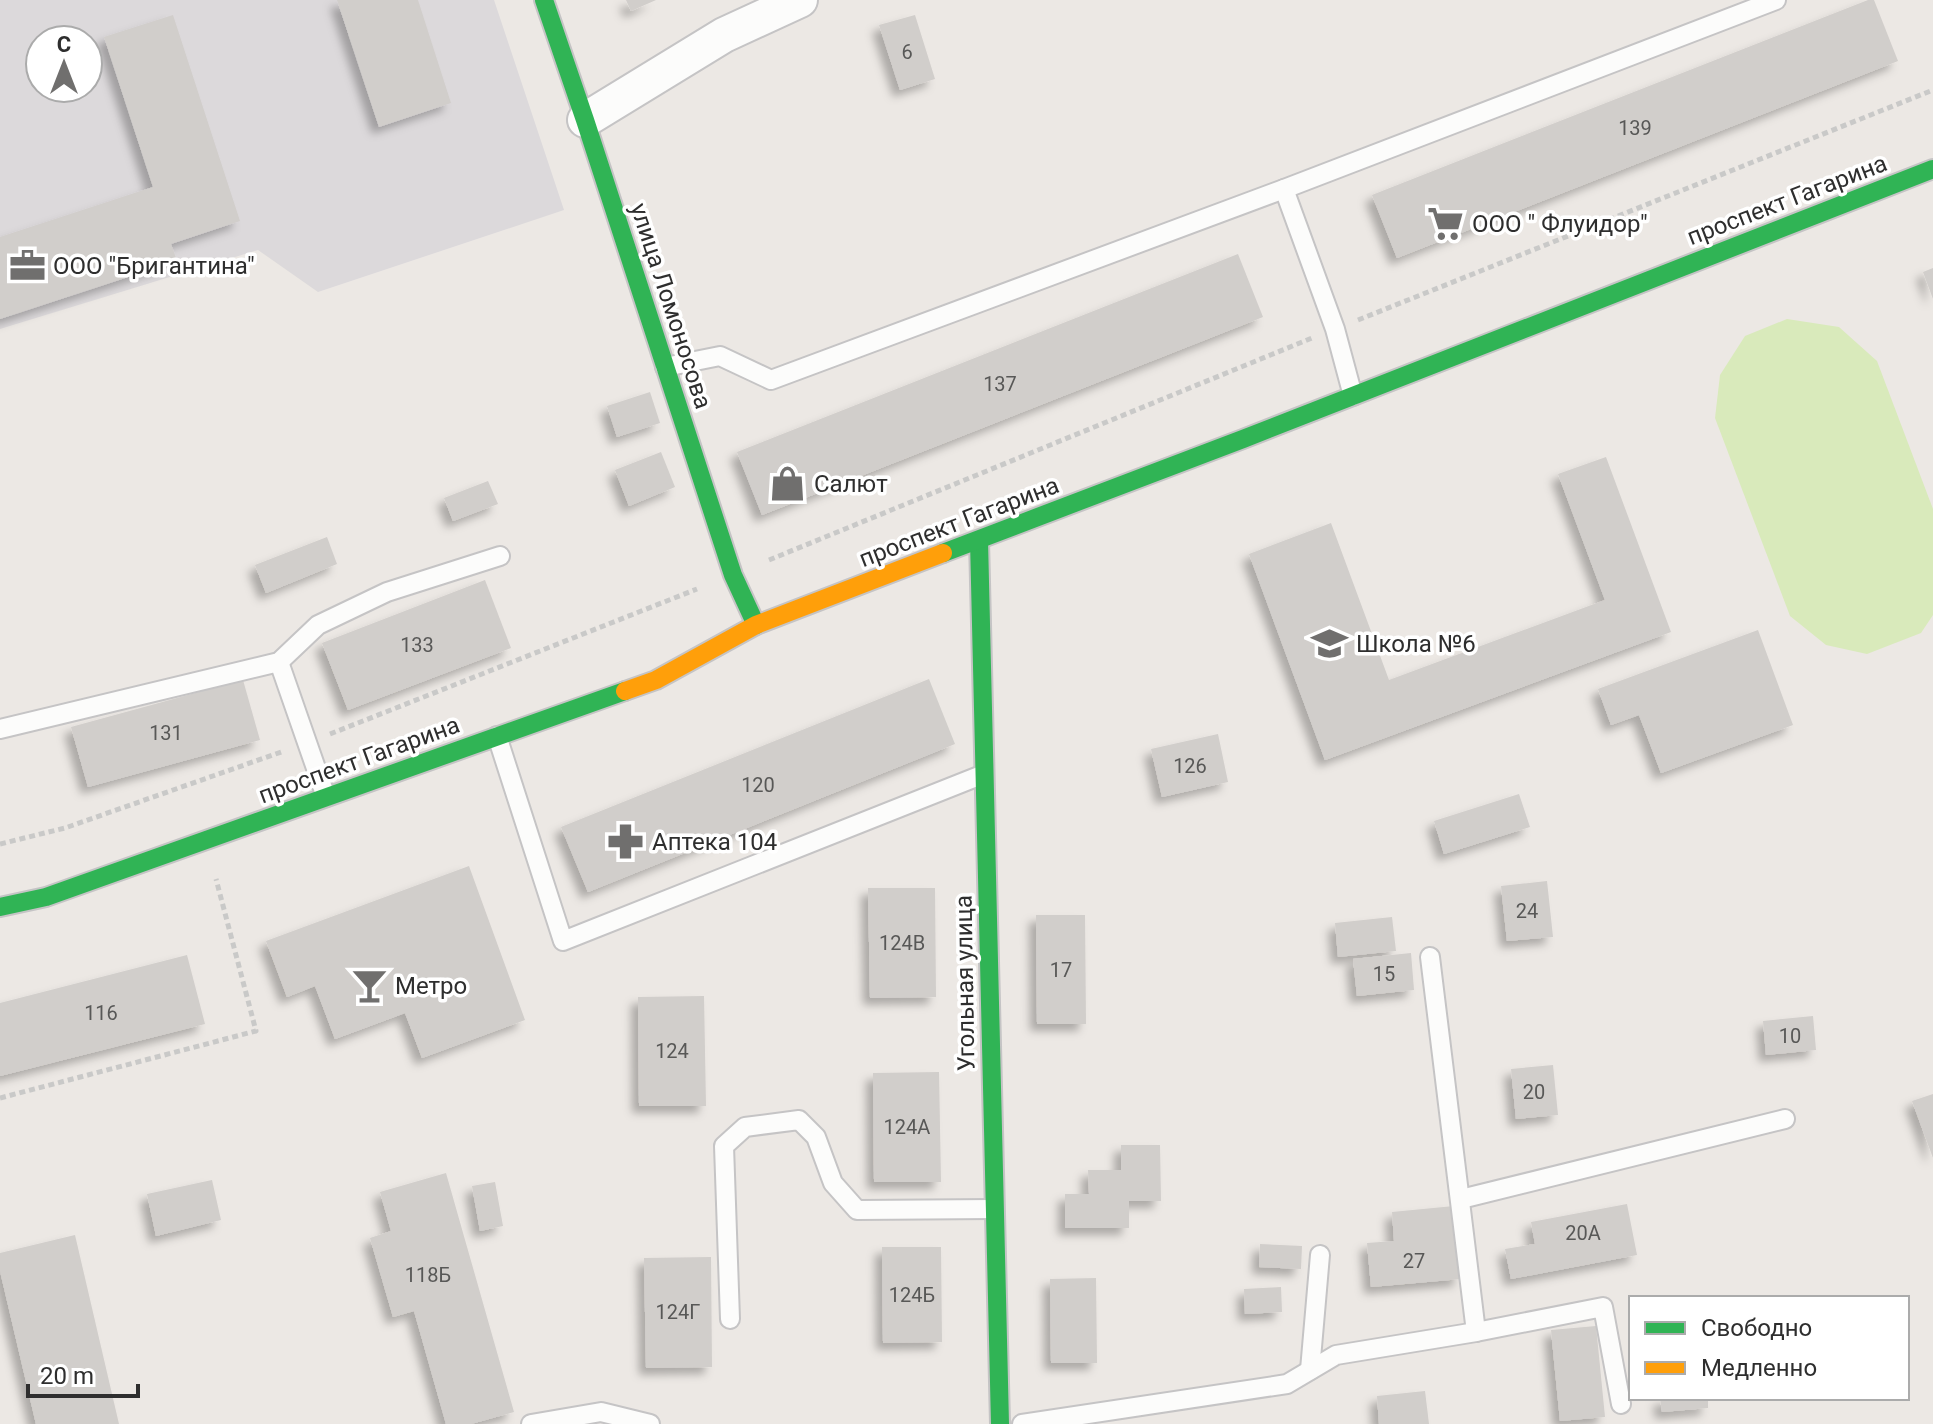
<svg xmlns="http://www.w3.org/2000/svg" width="1933" height="1424" viewBox="0 0 1933 1424" font-family="Roboto,sans-serif">
  <style>
    .industrial { fill: #dcd9db; fill-rule: evenodd }
    .pitch { fill: #d9eabb }
    .building { fill: #d1cecb; filter: url(#shadow) }
    .lines { fill: none; stroke-linecap: round; stroke-linejoin: round }
    .lane-casing { stroke: #c5c4c5; stroke-width: 22 }
    .street-casing { stroke: #c5c4c5; stroke-width: 38 }
    .fast-casing { stroke: #c5c4c5; stroke-width: 22 }
    .slow-casing { stroke: #c5c4c5; stroke-width: 22 }
    .path { stroke: #c9c9c8; stroke-width: 5; stroke-dasharray: 6 4; stroke-linecap: butt }
    .lane { stroke: #fcfcfb; stroke-width: 18 }
    .street { stroke: #fcfcfb; stroke-width: 34 }
    .fast { stroke: #30b455; stroke-width: 18 }
    .slow { stroke: #ff9f0a; stroke-width: 18 }
    .labels { text-anchor: middle; stroke-width: 7; stroke-linejoin: round; paint-order: stroke }
    .number-label { font-size: 20px; fill: #585857 }
    .street-label { font-size: 24px; fill: #2e2e2e; stroke: #fff }
    .poi-label { font-size: 24px; fill: #2e2e2e; stroke: #fff; text-anchor: start }
  </style>
  <defs>
    <filter id="shadow"><feDropShadow dx="-7" dy="7" stdDeviation="4" flood-color="#0004"/></filter>
  </defs>
  <rect width="100%" height="100%" fill="#ece8e4"/>
  <path class="industrial" d="M0,0H494L564,210L318,292L258,250L0,329ZM40,40H88V88H40Z"/>
  <path class="pitch" d="M1787,319L1839,327L1877,361L1933,509V615L1921,633L1867,654L1826,645L1790,616L1715,418L1720,375L1745,336Z"/>
  <g class="building">
    <path d="M337,0H418L451,103L379,127Z"/>
    <path d="M626,0H656L631,11Z"/>
    <path d="M1868,0H1874L1898,61L1397,258L1372,195Z"/>
    <path d="M173,15L240,221L171,244L177,261L0,319V237L153,187L104,37Z"/>
    <path d="M915,15L935,79L900,90L879,25Z"/>
    <path d="M1238,254L1263,317L762,515L737,452Z"/>
    <path d="M1933,268V299L1923,272Z"/>
    <path d="M650,392L660,423L617,437L607,406Z"/>
    <path d="M661,452L675,487L629,506L615,470Z"/>
    <path d="M1606,457L1671,632L1325,760L1249,554L1331,523L1389,680L1605,600L1558,474Z"/>
    <path d="M488,481L498,504L453,521L444,498Z"/>
    <path d="M327,537L337,564L266,593L255,565Z"/>
    <path d="M485,580L511,648L348,710L322,643Z"/>
    <path d="M1758,630L1793,725L1661,773L1639,715L1611,725L1598,689Z"/>
    <path d="M929,679L955,744L588,892L561,827Z"/>
    <path d="M243,680L260,740L88,787L71,727Z"/>
    <path d="M1218,734L1228,782L1162,797L1151,749Z"/>
    <path d="M1519,794L1530,827L1444,854L1434,821Z"/>
    <path d="M469,866L525,1020L422,1058L405,1013L335,1039L315,986L287,997L266,941Z"/>
    <path d="M1547,881L1553,937L1507,941L1501,886Z"/>
    <path d="M868,888H935L936,997L870,998Z"/>
    <path d="M1036,915H1085L1086,1024H1037Z"/>
    <path d="M1392,917L1396,951L1338,957L1335,923Z"/>
    <path d="M1411,953L1414,990L1357,996L1353,959Z"/>
    <path d="M187,955L205,1024L0,1076V1003Z"/>
    <path d="M704,996L706,1106H639L638,997Z"/>
    <path d="M1813,1016L1816,1050L1766,1055L1763,1021Z"/>
    <path d="M1553,1065L1558,1115L1516,1119L1511,1069Z"/>
    <path d="M939,1072L941,1182H874L873,1073Z"/>
    <path d="M1933,1094V1158L1912,1101Z"/>
    <path d="M1121,1145H1160L1161,1201H1129V1228H1065V1194H1089L1088,1170H1121Z"/>
    <path d="M446,1173L514,1412L471,1424H446L414,1311L393,1317L370,1238L391,1231L380,1192Z"/>
    <path d="M212,1180L221,1220L156,1236L147,1194Z"/>
    <path d="M495,1182L503,1226L480,1231L472,1186Z"/>
    <path d="M1627,1204L1637,1255L1511,1279L1505,1249L1535,1244L1531,1222Z"/>
    <path d="M1454,1206L1461,1279L1371,1287L1367,1243L1394,1241L1392,1212Z"/>
    <path d="M75,1235L119,1424H36L0,1271V1253Z"/>
    <path d="M1260,1244L1302,1246L1301,1269L1259,1267Z"/>
    <path d="M882,1247H941L942,1342L883,1343Z"/>
    <path d="M711,1257L712,1367L646,1368L644,1258Z"/>
    <path d="M1096,1278L1097,1363H1051L1050,1279Z"/>
    <path d="M1281,1287L1282,1312L1245,1314L1244,1289Z"/>
    <path d="M1596,1326L1605,1417L1560,1421L1551,1330Z"/>
    <path d="M1425,1391L1429,1424H1379L1377,1396Z"/>
    <path d="M1660,1398H1708V1408L1662,1412Z"/>
  </g>
  <g class="lines">
    <defs>
      <g id="lane">
        <path d="M1284,189L1335,329L1353,396"/>
        <path d="M665,367L720,356L771,380L1284,189L1776,0"/>
        <path d="M279,662L326,797"/>
        <path d="M0,729L279,662L318,625L387,592L500,556"/>
        <path d="M497,736L563,941L984,774"/>
        <path d="M1430,957L1476,1332"/>
        <path d="M1461,1199L1785,1119"/>
        <path d="M730,1319L724,1146L745,1127L799,1120L816,1137L833,1183L857,1210L994,1209"/>
        <path d="M1310,1370L1320,1255"/>
        <path d="M531,1424L601,1412L650,1424"/>
        <path d="M1022,1424L1287,1384L1336,1355L1476,1332L1603,1307L1621,1404"/>
      </g>
      <path id="street" d="M585,120L724,35L800,0"/>
      <g id="fast">
        <path d="M544,0L585,120L733,575L756,625"/>
        <path d="M979,540L1000,1424"/>
        <path d="M943,553L1243,439L1933,169"/>
        <path d="M0,907L46,897L625,691"/>
      </g>
      <path id="slow" d="M625,691L656,680L756,625L943,553"/>
    </defs>
    <use href="#lane" class="lane-casing"/>
    <use href="#street" class="street-casing"/>
    <use href="#fast" class="fast-casing"/>
    <use href="#slow" class="slow-casing"/>
    <g class="path">
      <path d="M1358,320L1933,90"/>
      <path d="M769,560L1312,338"/>
      <path d="M330,734L697,589"/>
      <path d="M0,844L65,828L284,751"/>
      <path d="M0,1098L256,1031L216,879"/>
    </g>
    <use href="#lane" class="lane"/>
    <use href="#street" class="street"/>
    <use href="#fast" class="fast"/>
    <use href="#slow" class="slow"/>
  </g>
  <defs>
    <symbol id="supermarket-bare" viewBox="-9 -9 18 18"><path d="M-6-5.5h2.5l.6 2H6L4.5 2H-2.5L-4.4-4H-6ZM-1.5 3.2a1.3 1.3 0 1 0 .1 0ZM3 3.2a1.3 1.3 0 1 0 .1 0Z" fill="#706f6e" stroke="#fff" stroke-width="2.5" paint-order="stroke"/></symbol>
    <symbol id="office-bare" viewBox="-9 -9 18 18"><path d="M-6-3h4V-5.5h4V-3h4V5H-6ZM-1-4.5V-3h2v-1.5ZM-6 0V1H6V0Z" fill="#706f6e" stroke="#fff" stroke-width="2.5" paint-order="stroke"/></symbol>
    <symbol id="shop-bare" viewBox="-9 -9 18 18"><path d="M-5-2.5h2.3a2.7 3.5 0 0 1 5.4 0H5L5.5 6h-11ZM-1.5-2.5h3a1.5 2.3 0 0 0-3 0Z" fill="#706f6e" stroke="#fff" stroke-width="2.5" paint-order="stroke"/></symbol>
    <symbol id="school-bare" viewBox="-9 -9 18 18"><path d="M0-5L7-2L0 1L-7-2ZM-4 1L0 2.5L4 1V4Q0 6-4 4Z" fill="#706f6e" stroke="#fff" stroke-width="2.5" paint-order="stroke"/></symbol>
    <symbol id="pharmacy-bare" viewBox="-9 -9 18 18"><path d="M-2-6h4v4h4v4h-4v4h-4v-4h-4v-4h4Z" fill="#706f6e" stroke="#fff" stroke-width="2.5" paint-order="stroke"/></symbol>
    <symbol id="bar-bare" viewBox="-9 -9 18 18"><path d="M-6-5H6L.8 .8V4.5H3.5V6h-7V4.5H-.8V.8Z" fill="#706f6e" stroke="#fff" stroke-width="2.5" paint-order="stroke"/></symbol>
  </defs>
  <g fill-rule="evenodd">
    <use href="#supermarket-bare" x="1420" y="198" width="51" height="51"/>
    <use href="#office-bare" x="2" y="240" width="51" height="51"/>
    <use href="#shop-bare" x="762" y="458" width="51" height="51"/>
    <use href="#school-bare" x="1304" y="618" width="51" height="51"/>
    <use href="#pharmacy-bare" x="600" y="816" width="51" height="51"/>
    <use href="#bar-bare" x="344" y="960" width="51" height="51"/>
  </g>
  <g class="labels">
    <g class="number-label">
      <text x="907" y="59">6</text>
      <text x="1635" y="135">139</text>
      <text x="1000" y="391">137</text>
      <text x="417" y="652">133</text>
      <text x="166" y="740">131</text>
      <text x="1190" y="773">126</text>
      <text x="758" y="792">120</text>
      <text x="1527" y="918">24</text>
      <text x="902" y="950">124В</text>
      <text x="1061" y="977">17</text>
      <text x="1384" y="981">15</text>
      <text x="101" y="1020">116</text>
      <text x="1790" y="1043">10</text>
      <text x="672" y="1058">124</text>
      <text x="1534" y="1099">20</text>
      <text x="907" y="1134">124А</text>
      <text x="1583" y="1240">20А</text>
      <text x="1414" y="1268">27</text>
      <text x="428" y="1282">118Б</text>
      <text x="912" y="1302">124Б</text>
      <text x="678" y="1319">124Г</text>
    </g>
    <g class="street-label">
      <text transform="translate(1787 200) rotate(-21)" y="8">проспект Гагарина</text>
      <text transform="translate(671 306) rotate(72)" y="8">улица Ломоносова</text>
      <text transform="translate(959 522) rotate(-21)" y="8">проспект Гагарина</text>
      <text transform="translate(359 760) rotate(-20)" y="8">проспект Гагарина</text>
      <text transform="translate(965 983) rotate(-91)" y="8">Угольная улица</text>
    </g>
    <g class="poi-label">
      <text x="1472" y="232">ООО " Флуидор"</text>
      <text x="53" y="274">ООО "Бригантина"</text>
      <text x="814" y="492">Салют</text>
      <text x="1356" y="652">Школа №6</text>
      <text x="652" y="850">Аптека 104</text>
      <text x="395" y="994">Метро</text>
    </g>
  </g>
  <rect x="1629" y="1296" width="280" height="104" fill="#ffffff" stroke="#ababab" stroke-width="2"/>
  <rect x="1645" y="1322" width="40" height="12" fill="#30b455" stroke="#ababab" stroke-width="2"/>
  <text x="1701" y="1336" font-size="24" fill="#2e2e2e">Свободно</text>
  <rect x="1645" y="1362" width="40" height="12" fill="#ff9f0a" stroke="#ababab" stroke-width="2"/>
  <text x="1701" y="1376" font-size="24" fill="#2e2e2e">Медленно</text>
  <g transform="translate(64 64)"><circle r="38" fill="#ffffff" stroke="#ababab" stroke-width="2"/>
  <path d="M0-6L14 30L0 20L-14 30Z" fill="#706f6e"/>
  <text y="-12" font-size="22" font-weight="bold" text-anchor="middle" fill="#2e2e2e">С</text>
  </g>
  <path d="M28 1384v12h110v-12" fill="none" stroke="#2e2e2e" stroke-width="4"/>
  <text x="40" y="1384" font-size="24" fill="#2e2e2e" stroke="#ffffff" stroke-width="6" paint-order="stroke">20 m</text>
</svg>
